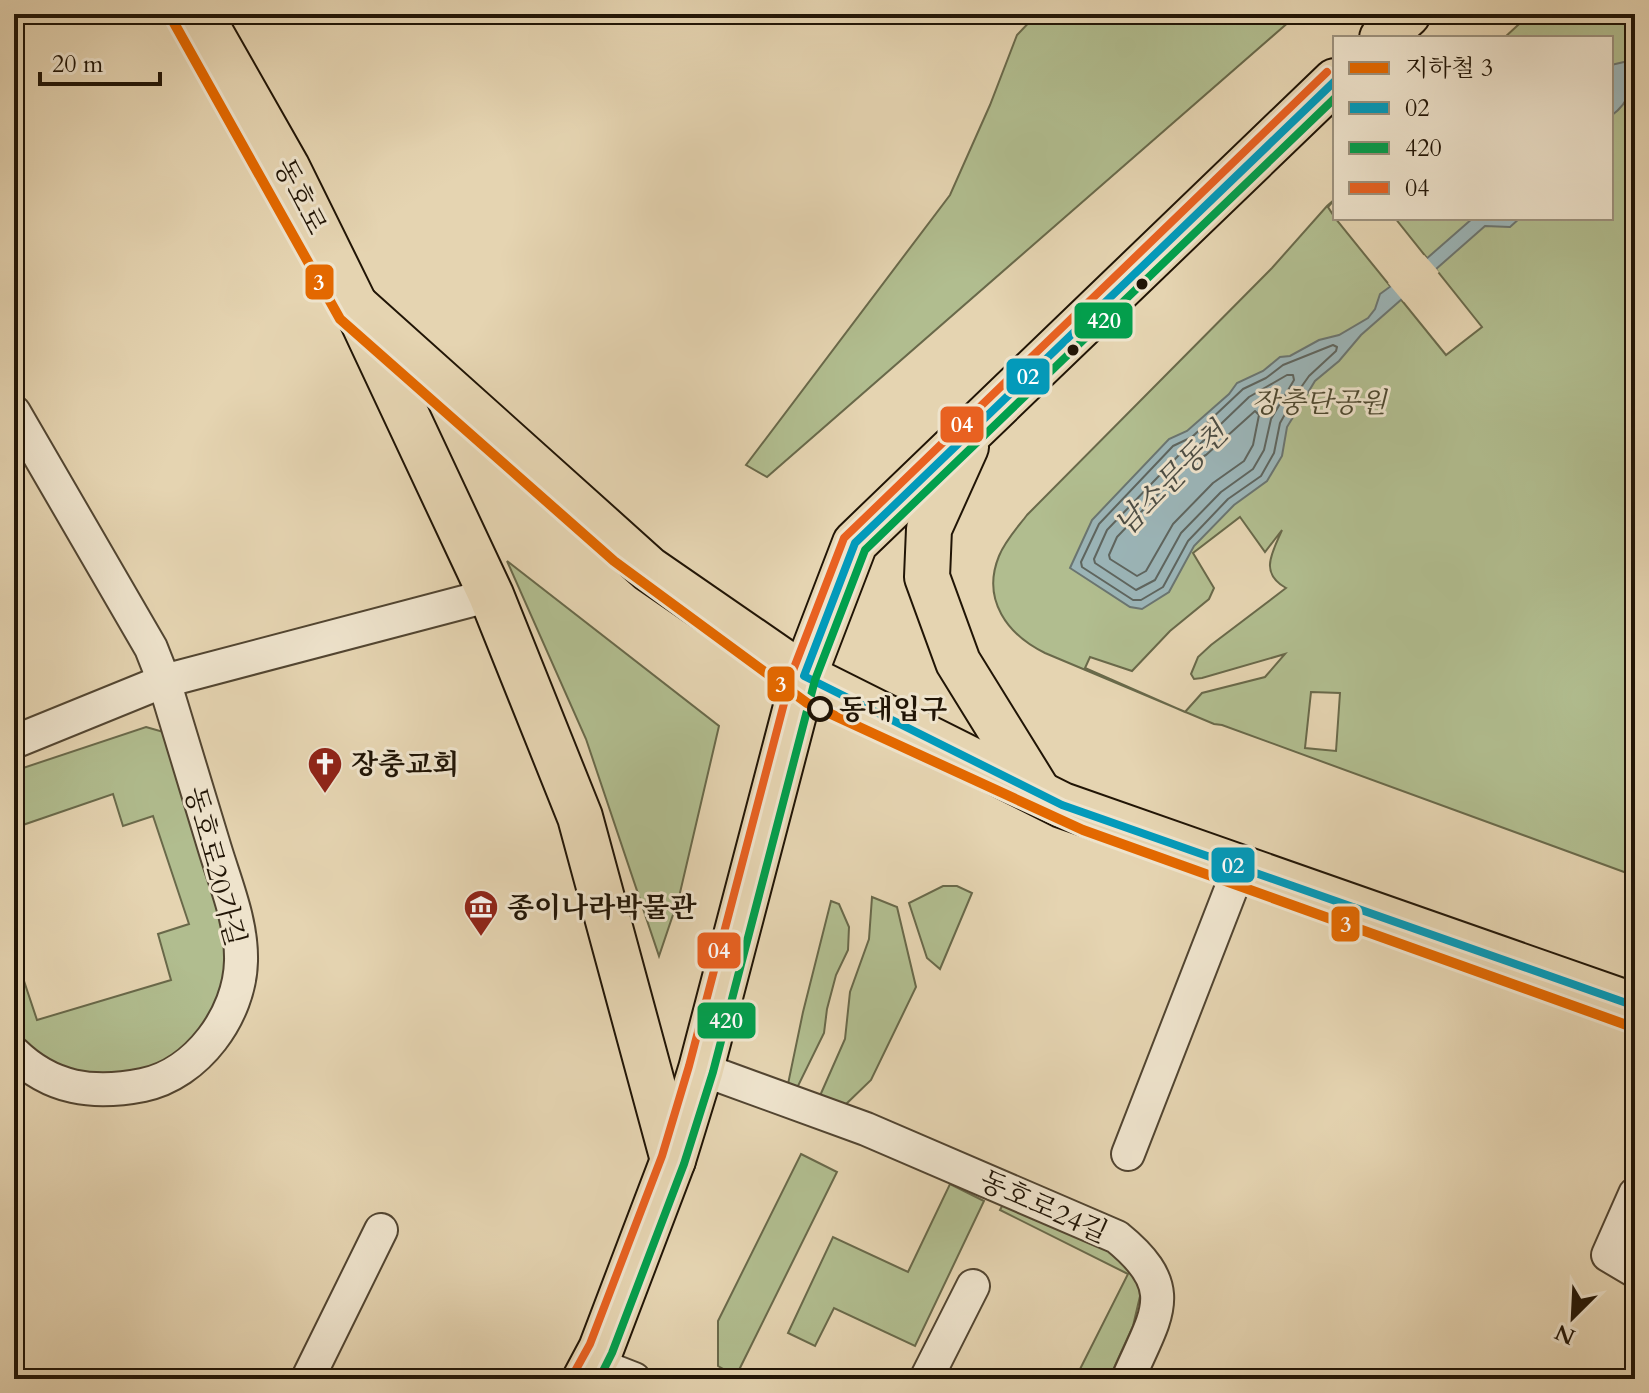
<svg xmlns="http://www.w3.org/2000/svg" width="1649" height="1393" viewBox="0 0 1649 1393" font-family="Cardo,'Noto Serif KR',serif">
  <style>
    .green { fill: #b1bd8f; stroke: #69694a; stroke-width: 2; fill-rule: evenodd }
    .water { fill: #9bb5b8; stroke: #6a7571; stroke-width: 2 }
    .pier { fill: #e5d4b1 }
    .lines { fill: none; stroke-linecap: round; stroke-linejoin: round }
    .shore { stroke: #5e655f; stroke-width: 2 }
    .street-casing { stroke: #524531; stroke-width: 36 }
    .primary-casing { stroke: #211506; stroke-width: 48 }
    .street { stroke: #eee3cc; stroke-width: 32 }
    .primary { stroke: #e5d4b1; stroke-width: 44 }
    .bus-1-casing { stroke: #eee3cc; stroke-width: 14 }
    .bus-2-casing { stroke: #eee3cc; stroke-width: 14 }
    .bus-3-casing { stroke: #eee3cc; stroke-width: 14 }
    .bus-1 { stroke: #039aba; stroke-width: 8 }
    .bus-2 { stroke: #029f4d; stroke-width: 8 }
    .bus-3 { stroke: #e86121; stroke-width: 8 }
    .metro-1-casing { stroke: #eee3cc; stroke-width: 16 }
    .metro-1 { stroke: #e36800; stroke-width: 10 }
    .bus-dot { fill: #211506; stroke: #eee3cc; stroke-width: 3 }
    .stop-dot { fill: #eee3cc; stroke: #211506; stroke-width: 4 }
    .labels { text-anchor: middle; stroke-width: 6; stroke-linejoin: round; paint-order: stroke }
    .street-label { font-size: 28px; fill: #211506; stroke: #eee3cc }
    .park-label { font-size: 28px; font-style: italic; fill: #4c472f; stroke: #eee3cc }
    .stop-label { font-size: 28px; font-weight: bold; fill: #211506; stroke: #eee3cc; text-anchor: start }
    .poi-label { font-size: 28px; font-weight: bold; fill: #211506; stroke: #eee3cc; text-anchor: start }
    .water-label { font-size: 30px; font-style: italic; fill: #4c4d44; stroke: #eee3cc }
    .line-badge { stroke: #eee3cc; stroke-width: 3 }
    .badge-label { font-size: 22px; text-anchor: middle; font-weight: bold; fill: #fff }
  </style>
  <rect width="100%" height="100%" fill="#e5d4b1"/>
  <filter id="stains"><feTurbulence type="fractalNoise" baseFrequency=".0025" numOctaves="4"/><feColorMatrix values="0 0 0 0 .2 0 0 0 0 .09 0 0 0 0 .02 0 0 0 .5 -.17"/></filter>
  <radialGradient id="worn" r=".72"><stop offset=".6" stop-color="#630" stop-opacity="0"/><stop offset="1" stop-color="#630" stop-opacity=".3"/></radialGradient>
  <g class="green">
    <path d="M1037,14H1298L767,477L746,465L950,195L990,105L1017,35Z"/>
    <path d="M1530,14H1635V876L1222,725L1214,724L1045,653C1008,635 981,600 999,556C1005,541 1017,528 1027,515L1272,268L1327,206L1335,199L1328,207L1335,218L1446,355L1482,327L1395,218H1611V38H1504ZM1240,517L1265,552L1282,530C1272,553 1259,573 1286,588L1211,645L1198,657L1191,674L1194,679L1202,678L1285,654L1265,677L1202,693L1185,712L1085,668L1090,657L1132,671L1170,631L1209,599L1214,588L1193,553ZM1311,692L1340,693L1336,751L1305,748Z"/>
    <path d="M507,561L719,726L679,897L659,956L586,739Z"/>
    <path d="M146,727L181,737L235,916L215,1036L114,1091L14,1053V951L37,1020L171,980L158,934L189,924L153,816L123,826L113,794L14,828V771Z"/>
    <path d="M943,886H957L972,893L940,969L927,958L909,903Z"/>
    <path d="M872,897L897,907L916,987L871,1080L844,1106L819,1098L845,1039L850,992L869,939Z"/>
    <path d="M831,901L839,904L849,927L848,950L836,975L827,1009L824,1033L796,1090L788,1084L803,1012Z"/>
    <path d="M801,1154L837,1172L736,1376L718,1366V1321Z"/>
    <path d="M950,1184L984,1201L915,1346L834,1308L815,1346L788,1333L833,1237L908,1272Z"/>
    <path d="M1006,1198L1130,1262L1141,1292L1133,1326L1109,1379H1075L1128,1274L1000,1210Z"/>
  </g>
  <g class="water">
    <path d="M1635,56C1635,80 1632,101 1611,116V65L1628,61Z"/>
    <path d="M1473,218H1520L1510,227L1485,226L1361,335L1339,361L1315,381L1287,427L1282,456L1267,481L1234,505L1194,546L1169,592L1142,609L1130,607L1070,568L1092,520L1169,439L1187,431L1229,394L1237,383L1263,371L1280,357L1290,356L1319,340L1339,335L1368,318L1375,309L1380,294L1417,267Z"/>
  </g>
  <path class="pier" d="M1424,255L1439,272L1404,302L1388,283Z"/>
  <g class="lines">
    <g class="shore">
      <path d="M1333,345L1337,347L1336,351L1309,376L1297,393L1280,423L1274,453L1261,476L1228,499L1188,541L1163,587L1141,600H1133L1082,567L1081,562L1099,524L1173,446L1192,437L1243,389L1266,378L1283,365Z"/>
      <path d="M1287,375H1293L1294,380L1271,419L1264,450L1253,469L1221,492L1181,533L1155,580L1136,590L1095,563L1094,559L1107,530L1179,455L1199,445L1249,397Z"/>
      <path d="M1255,411L1259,415L1253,445L1244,461L1213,483L1173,524L1146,571L1137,576L1110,559L1109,555L1117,537L1186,465L1206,455Z"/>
    </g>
    <defs>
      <g id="street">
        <path d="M14,412L151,648L164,681C181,737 198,793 215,849C226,885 242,923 241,961C240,1015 197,1074 143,1085C93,1095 51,1089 14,1053"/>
        <path d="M14,742L164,681L491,595"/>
        <path d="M701,1069L866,1129L1117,1237C1181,1289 1156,1314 1128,1379"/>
        <path d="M1128,1154L1240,866"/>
        <path d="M1635,1194L1608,1255L1635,1271"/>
        <path d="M593,1363L634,1379"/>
        <path d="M313,1379L309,1376L381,1230"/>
        <path d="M926,1379L973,1286"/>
      </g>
      <g id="primary">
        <path d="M200,14L287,167L355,305L491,595L580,817L673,1160"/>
        <path d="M1382,38L1408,14"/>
        <path d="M355,305L649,569L804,676L1062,805L1635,1006"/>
        <path d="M966,447L929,529L927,577L958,662L1039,793"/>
        <path d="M585,1379L601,1349L673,1160L701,1069L804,676L855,543L1335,81"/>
      </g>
    </defs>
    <use href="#street" class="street-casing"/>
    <use href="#primary" class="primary-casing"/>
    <use href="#street" class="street"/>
    <use href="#primary" class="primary"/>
    <defs>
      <path id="bus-1" d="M1335,81L855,543L804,676L1062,805L1635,1006"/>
      <path id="bus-2" d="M599,1379L612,1353L684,1164L713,1072L815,680L865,550L1335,98"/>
      <path id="bus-3" d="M574,1373L590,1344L662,1156L689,1066L792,673L844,538L1327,72"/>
    </defs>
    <use href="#bus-1" class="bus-1-casing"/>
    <use href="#bus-2" class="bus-2-casing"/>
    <use href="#bus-3" class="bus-3-casing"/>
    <use href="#bus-1" class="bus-1"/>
    <use href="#bus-2" class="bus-2"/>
    <use href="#bus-3" class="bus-3"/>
    <defs>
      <path id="metro-1" d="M169,14L340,319L614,561L807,703L1083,830L1635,1028"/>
    </defs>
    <use href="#metro-1" class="metro-1-casing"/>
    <use href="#metro-1" class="metro-1"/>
  </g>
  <defs>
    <symbol id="church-pin" viewBox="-11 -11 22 30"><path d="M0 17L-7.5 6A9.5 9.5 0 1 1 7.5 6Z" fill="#8f2418" stroke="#eee3cc"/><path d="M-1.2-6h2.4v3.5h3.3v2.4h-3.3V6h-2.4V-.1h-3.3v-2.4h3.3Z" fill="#fff"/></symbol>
    <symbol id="museum-pin" viewBox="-11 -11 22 30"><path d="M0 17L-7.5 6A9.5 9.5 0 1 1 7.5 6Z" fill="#8f2418" stroke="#eee3cc"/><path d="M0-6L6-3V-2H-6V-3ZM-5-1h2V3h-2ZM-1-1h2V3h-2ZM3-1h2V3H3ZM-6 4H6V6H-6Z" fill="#fff"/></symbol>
  </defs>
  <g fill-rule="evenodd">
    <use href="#church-pin" x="305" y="744" width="40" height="54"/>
    <use href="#museum-pin" x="461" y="887" width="40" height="54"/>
  </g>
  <g class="bus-dot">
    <circle cx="1142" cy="284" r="7"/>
    <circle cx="1073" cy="350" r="7"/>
  </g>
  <circle class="stop-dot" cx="820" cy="709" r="11"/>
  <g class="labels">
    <g class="street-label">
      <text transform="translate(301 196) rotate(63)" y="10">동호로</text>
      <text transform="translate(216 866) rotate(75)" y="10">동호로20가길</text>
      <text transform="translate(1044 1206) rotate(24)" y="10">동호로24길</text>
    </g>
    <g class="park-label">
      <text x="1319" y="412">장충단공원</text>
    </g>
    <g class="stop-label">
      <text x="839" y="719">동대입구</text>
    </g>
    <g class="poi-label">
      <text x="351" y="774">장충교회</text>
      <text x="507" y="917">종이나라박물관</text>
    </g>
    <g class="water-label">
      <text transform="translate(1171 479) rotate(-45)" y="10">남소문동천</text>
    </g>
  </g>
  <g class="line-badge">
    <rect x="304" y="263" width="31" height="38" rx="8" fill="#e36800"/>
    <rect x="1073" y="301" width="61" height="39" rx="8" fill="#029f4d"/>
    <rect x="1005" y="357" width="46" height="39" rx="8" fill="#039aba"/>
    <rect x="939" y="405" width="46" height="39" rx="8" fill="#e86121"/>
    <rect x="766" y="665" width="30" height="38" rx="8" fill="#e36800"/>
    <rect x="1210" y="846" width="46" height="38" rx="8" fill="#039aba"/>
    <rect x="1330" y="905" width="31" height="38" rx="8" fill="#e36800"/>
    <rect x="696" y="931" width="46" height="39" rx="8" fill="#e86121"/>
    <rect x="696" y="1001" width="61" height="39" rx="8" fill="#029f4d"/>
  </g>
  <g class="badge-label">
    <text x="319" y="290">3</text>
    <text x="1104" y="328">420</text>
    <text x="1028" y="384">02</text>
    <text x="962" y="432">04</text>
    <text x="781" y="692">3</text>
    <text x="1233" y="873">02</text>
    <text x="1346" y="932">3</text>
    <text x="719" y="958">04</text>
    <text x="726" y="1028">420</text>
  </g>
  <rect width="1649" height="1393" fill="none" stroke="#e5d4b1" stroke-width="48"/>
  <rect x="16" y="16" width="1617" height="1361" fill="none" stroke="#211506" stroke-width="4"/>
  <rect x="24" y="24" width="1601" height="1345" fill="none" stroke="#211506" stroke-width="2"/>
  <rect x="1333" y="36" width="280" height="184" fill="#eee3cc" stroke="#9c917d" stroke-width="2"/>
  <rect x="1349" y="62" width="40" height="12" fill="#e36800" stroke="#9c917d" stroke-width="2"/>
  <text x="1405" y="76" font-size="24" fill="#211506">지하철 3</text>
  <rect x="1349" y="102" width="40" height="12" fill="#039aba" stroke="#9c917d" stroke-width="2"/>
  <text x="1405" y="116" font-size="24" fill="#211506">02</text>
  <rect x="1349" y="142" width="40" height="12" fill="#029f4d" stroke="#9c917d" stroke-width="2"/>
  <text x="1405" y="156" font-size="24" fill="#211506">420</text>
  <rect x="1349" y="182" width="40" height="12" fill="#e86121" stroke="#9c917d" stroke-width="2"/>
  <text x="1405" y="196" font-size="24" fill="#211506">04</text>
  <g transform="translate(1573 1317) rotate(204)" stroke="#eee3cc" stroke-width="6" paint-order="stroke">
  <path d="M0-6L14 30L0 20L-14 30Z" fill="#211506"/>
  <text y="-12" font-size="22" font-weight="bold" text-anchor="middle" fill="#211506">N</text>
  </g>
  <path d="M40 72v12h120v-12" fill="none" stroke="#211506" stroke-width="4"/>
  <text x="52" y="72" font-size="24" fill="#211506" stroke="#eee3cc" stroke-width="6" paint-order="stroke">20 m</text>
  <rect width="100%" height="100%" filter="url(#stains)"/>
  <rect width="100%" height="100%" fill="url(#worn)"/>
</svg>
